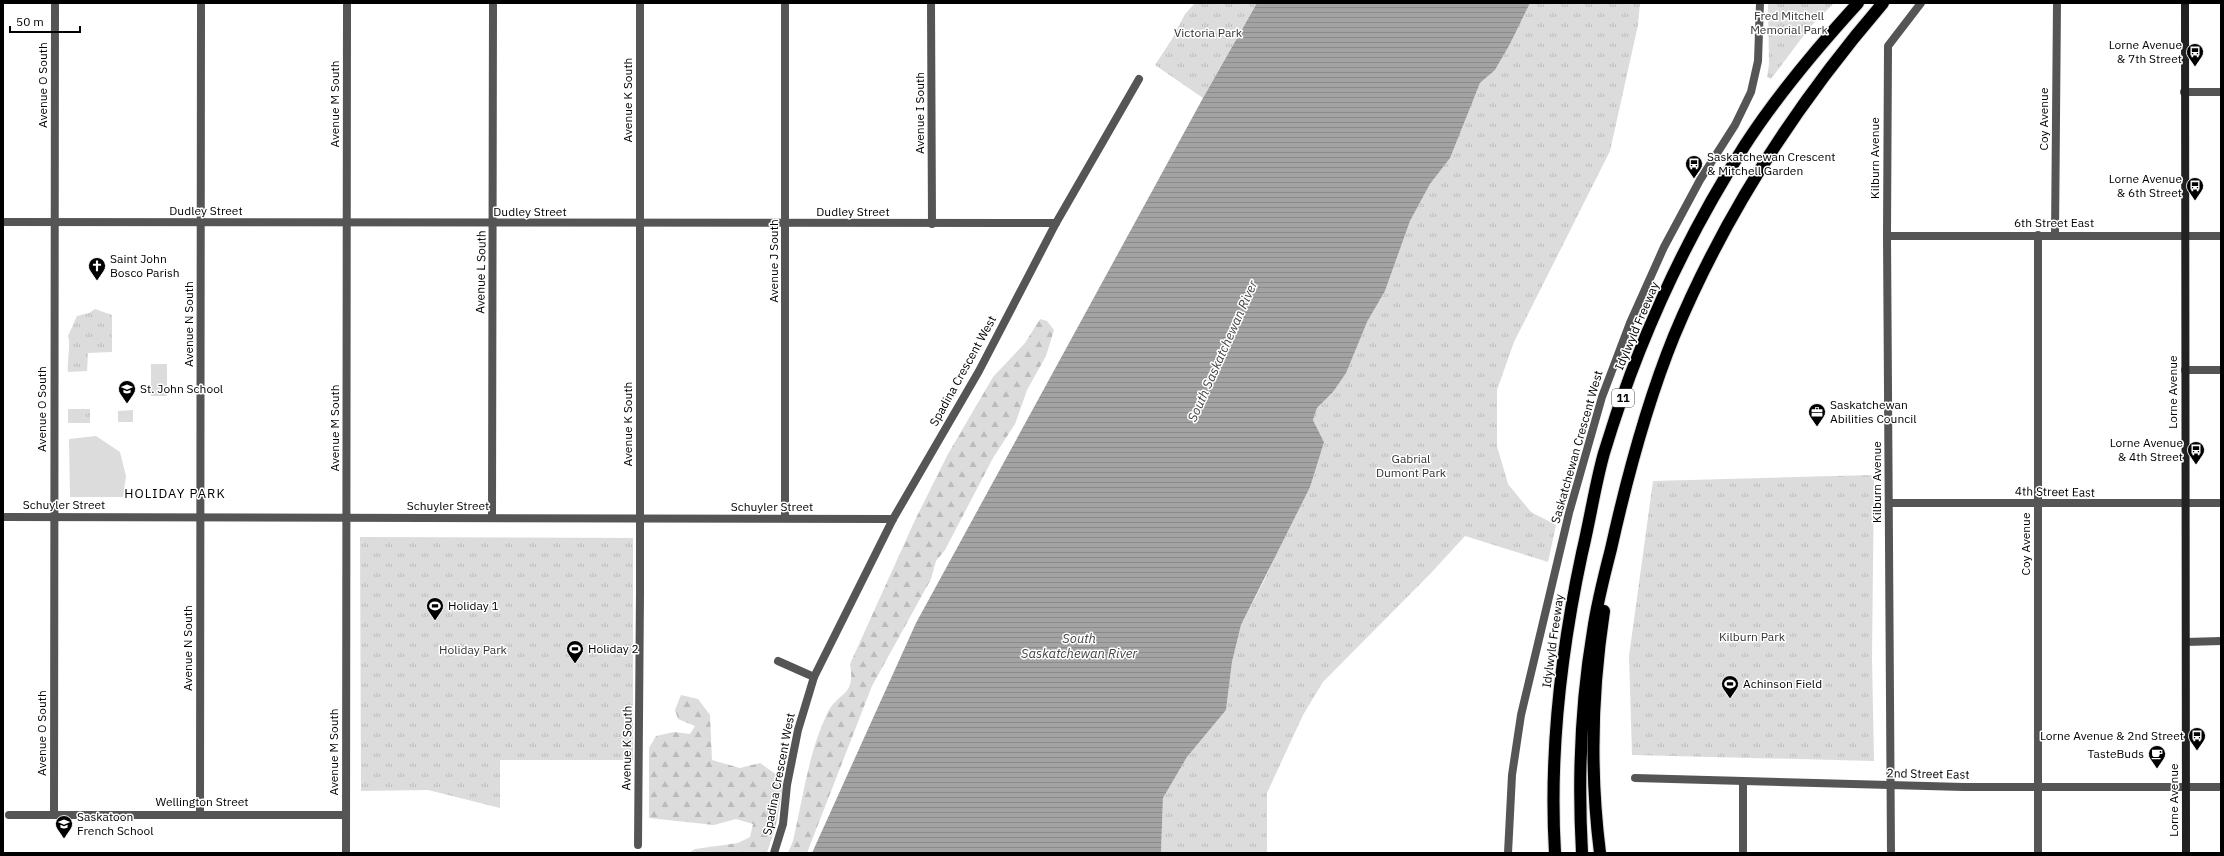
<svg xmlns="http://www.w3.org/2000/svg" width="2224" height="856" viewBox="0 0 2224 856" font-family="'IBM Plex Sans',sans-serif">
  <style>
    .green { fill: #dcdcdc }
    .forest { fill: url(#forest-firs) }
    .park { fill: url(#park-tufts) }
    .water { fill: url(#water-rules) }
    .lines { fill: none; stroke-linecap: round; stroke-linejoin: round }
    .highway-casing { stroke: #dbdbdb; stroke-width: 14 }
    .street { stroke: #555; stroke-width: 8 }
    .secondary { stroke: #222; stroke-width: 8 }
    .highway { stroke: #000; stroke-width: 12 }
    .labels { text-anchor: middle; stroke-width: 3; stroke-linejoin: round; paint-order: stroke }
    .shield { fill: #fff; stroke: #4c4c4c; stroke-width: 1 }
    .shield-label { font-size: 11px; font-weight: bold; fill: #000 }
    .park-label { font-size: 12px; fill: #333; stroke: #fff }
    .poi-label { font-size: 12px; fill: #000; stroke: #fff; text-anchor: start }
    .street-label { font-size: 12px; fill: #000; stroke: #fff }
    .water-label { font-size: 13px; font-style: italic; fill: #444; stroke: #fff }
    .neighbourhood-label { font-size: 13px; letter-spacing: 1px; fill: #000; stroke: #fff }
  </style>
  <defs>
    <pattern id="forest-firs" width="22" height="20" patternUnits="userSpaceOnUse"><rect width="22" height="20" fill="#dcdcdc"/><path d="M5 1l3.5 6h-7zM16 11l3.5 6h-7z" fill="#bbb"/></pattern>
    <pattern id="park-tufts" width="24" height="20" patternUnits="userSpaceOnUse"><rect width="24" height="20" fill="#dcdcdc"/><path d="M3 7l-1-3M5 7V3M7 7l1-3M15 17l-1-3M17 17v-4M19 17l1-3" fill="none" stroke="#bbb"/></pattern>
    <pattern id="water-rules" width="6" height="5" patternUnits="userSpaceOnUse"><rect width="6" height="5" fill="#a3a3a3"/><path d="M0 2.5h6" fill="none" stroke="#8b8b8b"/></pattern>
  </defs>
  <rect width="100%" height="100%" fill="#fff"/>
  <g class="green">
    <rect x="151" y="364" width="16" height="32"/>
    <path d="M96,436L120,452L126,476L123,497H70L69,439Z"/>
  </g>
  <g class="forest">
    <path d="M1040,319L1047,321L1054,330L1046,356L1027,390L1015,424L993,458L945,550L936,561L931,579L872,686L807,853H788L793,841C803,798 808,755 826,716C837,690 856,699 850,664L915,520L948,454L993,377L1025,343Z"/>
    <path d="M681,695L698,699L710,715L712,760L740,768L760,763L784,780L777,821L767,853H689L695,849L738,843L750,837L753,824L736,819L714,825L649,818V748L656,736L674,732L690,734L695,726L678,719L675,710Z"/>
  </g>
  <g class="park">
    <path d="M1195,3H1257L1203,98L1155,65L1172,39L1185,14Z"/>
    <path d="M1530,3H1640L1638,25L1610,151L1514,342L1497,390V446L1508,484L1531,512L1556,525L1548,562L1465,536L1431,573L1323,682L1303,715L1267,793V853H1161L1163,798L1187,757L1226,710L1232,662L1241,625L1265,579L1324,442L1313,420L1317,408L1333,392L1367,322L1385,291L1410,221L1430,184L1450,157L1480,83L1495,70L1510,44Z"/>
    <path d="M1768,3H1834L1810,27L1771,79L1767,77L1769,64Z"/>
    <path d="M95,309L112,315V352L88,353L87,371L68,372C67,362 71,343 68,336L77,316L89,313Z"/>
    <rect x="68" y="409" width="22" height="14"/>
    <path d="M133,410V422H118V411Z"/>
    <path d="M1874,475L1872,658L1874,761L1632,755L1629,656L1653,481Z"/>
    <path d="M360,537L633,538V760H500V808L428,790L361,791Z"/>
  </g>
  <path class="water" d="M1257,3H1530L1510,44L1495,70L1480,83L1450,158L1430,184L1410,221L1385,291L1367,322L1346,373L1333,392L1317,408L1313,420L1324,442L1310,487L1241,625L1232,662L1226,710L1187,757L1163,798L1161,853H812L916,623L1203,98Z"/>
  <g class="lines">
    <defs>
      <g id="highway">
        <path d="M1555,853C1549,752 1561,651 1582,553C1590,520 1595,485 1604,453C1636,346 1685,239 1745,145C1778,94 1817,48 1858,3"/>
        <path d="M1582,853C1578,781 1581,702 1593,631C1597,603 1604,576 1611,549C1627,477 1646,405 1674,336C1724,216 1798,102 1883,3"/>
        <path d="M1600,853C1590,774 1592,690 1604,611"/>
      </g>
    </defs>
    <use href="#highway" class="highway-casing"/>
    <g class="street">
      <path d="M931,3L932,224"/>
      <path d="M2184,92H2221"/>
      <path d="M3,222L1056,223"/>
      <path d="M2038,235V853"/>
      <path d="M2055,235L2057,3"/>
      <path d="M1887,236H2221"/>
      <path d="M2185,370H2221"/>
      <path d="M1889,503H2221"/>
      <path d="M3,517L893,519"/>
      <path d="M492,517L493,3"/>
      <path d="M785,518V3"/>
      <path d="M2186,642L2221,641"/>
      <path d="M778,661L814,677"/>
      <path d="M1635,778L1964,787H2221"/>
      <path d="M200,813L201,3"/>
      <path d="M9,815H346"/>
      <path d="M54,815L55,3"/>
      <path d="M638,845L640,593V3"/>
      <path d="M346,853L347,3"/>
      <path d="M774,853L783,824L787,785L798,730L814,677L893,519L979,371L1056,223L1139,79"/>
      <path d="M1508,853L1512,775L1521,715L1569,513L1602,397L1630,323L1664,247L1700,180L1735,125L1751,92L1758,61L1760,3"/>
      <path d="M1743,853V781"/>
      <path d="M1891,853L1887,236L1888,46L1921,3"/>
    </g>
    <path class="secondary" d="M2185,3L2186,853"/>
    <use href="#highway" class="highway"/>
  </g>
  <defs>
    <symbol id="bus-pin" viewBox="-11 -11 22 30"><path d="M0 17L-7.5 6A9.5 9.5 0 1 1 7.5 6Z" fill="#000" stroke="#fff"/><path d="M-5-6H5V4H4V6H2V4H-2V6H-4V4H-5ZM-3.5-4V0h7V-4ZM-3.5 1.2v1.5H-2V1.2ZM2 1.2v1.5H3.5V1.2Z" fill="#fff"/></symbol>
    <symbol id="church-pin" viewBox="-11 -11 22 30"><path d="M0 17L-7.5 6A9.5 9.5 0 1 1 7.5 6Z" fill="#000" stroke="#fff"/><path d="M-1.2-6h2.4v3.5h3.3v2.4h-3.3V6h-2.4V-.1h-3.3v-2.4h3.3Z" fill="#fff"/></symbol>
    <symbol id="school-pin" viewBox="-11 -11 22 30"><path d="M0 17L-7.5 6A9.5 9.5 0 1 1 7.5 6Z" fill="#000" stroke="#fff"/><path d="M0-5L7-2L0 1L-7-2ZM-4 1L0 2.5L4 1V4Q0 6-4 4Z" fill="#fff"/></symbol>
    <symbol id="office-pin" viewBox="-11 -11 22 30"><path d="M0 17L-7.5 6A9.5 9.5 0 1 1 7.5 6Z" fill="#000" stroke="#fff"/><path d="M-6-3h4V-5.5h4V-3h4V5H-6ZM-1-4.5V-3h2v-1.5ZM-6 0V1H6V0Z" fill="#fff"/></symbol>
    <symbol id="stadium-pin" viewBox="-11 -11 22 30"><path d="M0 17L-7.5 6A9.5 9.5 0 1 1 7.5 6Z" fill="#000" stroke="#fff"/><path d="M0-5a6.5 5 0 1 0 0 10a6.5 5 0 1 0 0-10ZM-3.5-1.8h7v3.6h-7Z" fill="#fff"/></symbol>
    <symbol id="cafe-pin" viewBox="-11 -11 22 30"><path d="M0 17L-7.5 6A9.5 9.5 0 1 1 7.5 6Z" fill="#000" stroke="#fff"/><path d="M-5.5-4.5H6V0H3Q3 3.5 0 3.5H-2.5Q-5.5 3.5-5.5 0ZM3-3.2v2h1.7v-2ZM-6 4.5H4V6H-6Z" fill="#fff"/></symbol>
  </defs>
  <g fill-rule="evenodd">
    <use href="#bus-pin" x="2185" y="42" width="20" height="27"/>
    <use href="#bus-pin" x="1684" y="154" width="20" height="27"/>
    <use href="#bus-pin" x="2185" y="176" width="20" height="27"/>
    <use href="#church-pin" x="87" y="256" width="20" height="27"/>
    <use href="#school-pin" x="117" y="379" width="20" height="27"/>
    <use href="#office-pin" x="1807" y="402" width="20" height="27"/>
    <use href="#bus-pin" x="2186" y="440" width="20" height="27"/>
    <use href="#stadium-pin" x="425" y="596" width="20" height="27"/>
    <use href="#stadium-pin" x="565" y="639" width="20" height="27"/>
    <use href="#stadium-pin" x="1720" y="674" width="20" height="27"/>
    <use href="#bus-pin" x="2187" y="726" width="20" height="27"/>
    <use href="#cafe-pin" x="2147" y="744" width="20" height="27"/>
    <use href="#school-pin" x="54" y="814" width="20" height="27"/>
  </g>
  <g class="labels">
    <rect class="shield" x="1612" y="389" width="22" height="18" rx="3"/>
    <g class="shield-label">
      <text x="1623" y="402">11</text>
    </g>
    <g class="park-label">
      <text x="1789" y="20">Fred Mitchell<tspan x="1789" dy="14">Memorial Park</tspan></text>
      <text x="1208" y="37">Victoria Park</text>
      <text x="1411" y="463">Gabrial<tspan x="1411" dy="14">Dumont Park</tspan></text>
      <text x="1752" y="641">Kilburn Park</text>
      <text x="473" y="654">Holiday Park</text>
    </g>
    <g class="poi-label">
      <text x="2182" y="49" text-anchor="end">Lorne Avenue<tspan x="2182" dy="14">&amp; 7th Street</tspan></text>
      <text x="1707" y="161">Saskatchewan Crescent<tspan x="1707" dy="14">&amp; Mitchell Garden</tspan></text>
      <text x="2182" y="183" text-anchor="end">Lorne Avenue<tspan x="2182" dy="14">&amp; 6th Street</tspan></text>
      <text x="110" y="263">Saint John<tspan x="110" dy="14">Bosco Parish</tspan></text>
      <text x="140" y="393">St. John School</text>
      <text x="1830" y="409">Saskatchewan<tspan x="1830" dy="14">Abilities Council</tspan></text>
      <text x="2183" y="447" text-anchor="end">Lorne Avenue<tspan x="2183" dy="14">&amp; 4th Street</tspan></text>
      <text x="448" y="610">Holiday 1</text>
      <text x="588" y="653">Holiday 2</text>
      <text x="1743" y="688">Achinson Field</text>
      <text x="2184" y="740" text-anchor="end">Lorne Avenue &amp; 2nd Street</text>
      <text x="2144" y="758" text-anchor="end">TasteBuds</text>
      <text x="77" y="821">Saskatoon<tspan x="77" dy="14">French School</tspan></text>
    </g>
    <g class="street-label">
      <text transform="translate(43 85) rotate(-90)" y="4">Avenue O South</text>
      <text transform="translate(628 100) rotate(-90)" y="4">Avenue K South</text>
      <text transform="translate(335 104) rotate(-90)" y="4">Avenue M South</text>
      <text transform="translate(920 113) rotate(-90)" y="4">Avenue I South</text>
      <text transform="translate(2044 119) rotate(-90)" y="4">Coy Avenue</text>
      <text transform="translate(1875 158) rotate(-90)" y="4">Kilburn Avenue</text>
      <text x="206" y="215">Dudley Street</text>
      <text x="530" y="216">Dudley Street</text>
      <text x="853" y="216">Dudley Street</text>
      <text x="2054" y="227">6th Street East</text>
      <text transform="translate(774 261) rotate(-90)" y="4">Avenue J South</text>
      <text transform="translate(481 272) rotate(-89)" y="4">Avenue L South</text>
      <text transform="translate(189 324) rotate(-90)" y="4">Avenue N South</text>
      <text transform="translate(1637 326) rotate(-67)" y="4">Idylwyld Freeway</text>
      <text transform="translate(963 371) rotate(-61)" y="4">Spadina Crescent West</text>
      <text transform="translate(2173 392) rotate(-90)" y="4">Lorne Avenue</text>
      <text transform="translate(42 409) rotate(-90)" y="4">Avenue O South</text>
      <text transform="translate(628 424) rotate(-90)" y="4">Avenue K South</text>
      <text transform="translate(335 428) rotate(-90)" y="4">Avenue M South</text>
      <text transform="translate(1577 447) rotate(-74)" y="4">Saskatchewan Crescent West</text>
      <text transform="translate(1877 482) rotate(-90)" y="4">Kilburn Avenue</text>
      <text transform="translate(2055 492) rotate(1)" y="4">4th Street East</text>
      <text x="64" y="509">Schuyler Street</text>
      <text x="448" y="510">Schuyler Street</text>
      <text x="772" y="511">Schuyler Street</text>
      <text transform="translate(2026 544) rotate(-90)" y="4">Coy Avenue</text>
      <text transform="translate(1553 641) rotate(-82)" y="4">Idylwyld Freeway</text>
      <text transform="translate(188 648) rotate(-90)" y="4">Avenue N South</text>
      <text transform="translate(42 733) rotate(-90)" y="4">Avenue O South</text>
      <text transform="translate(627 748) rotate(-89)" y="4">Avenue K South</text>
      <text transform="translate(334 752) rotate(-90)" y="4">Avenue M South</text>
      <text transform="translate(779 774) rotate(-79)" y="4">Spadina Crescent West</text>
      <text transform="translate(1928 774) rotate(1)" y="4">2nd Street East</text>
      <text transform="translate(2174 800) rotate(-90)" y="4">Lorne Avenue</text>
      <text x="202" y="806">Wellington Street</text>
    </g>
    <g class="water-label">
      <text transform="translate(1222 351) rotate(-66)" y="5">South Saskatchewan River</text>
      <text x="1079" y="643">South<tspan x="1079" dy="15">Saskatchewan River</tspan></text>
    </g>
    <g class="neighbourhood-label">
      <text x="175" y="498">HOLIDAY PARK</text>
    </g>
  </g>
  <rect width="2224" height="856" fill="none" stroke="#000000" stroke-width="8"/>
  <path d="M10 26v6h70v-6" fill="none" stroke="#000000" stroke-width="2"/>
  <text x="16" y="26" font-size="12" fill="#000000" stroke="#ffffff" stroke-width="3" paint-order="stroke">50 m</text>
</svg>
